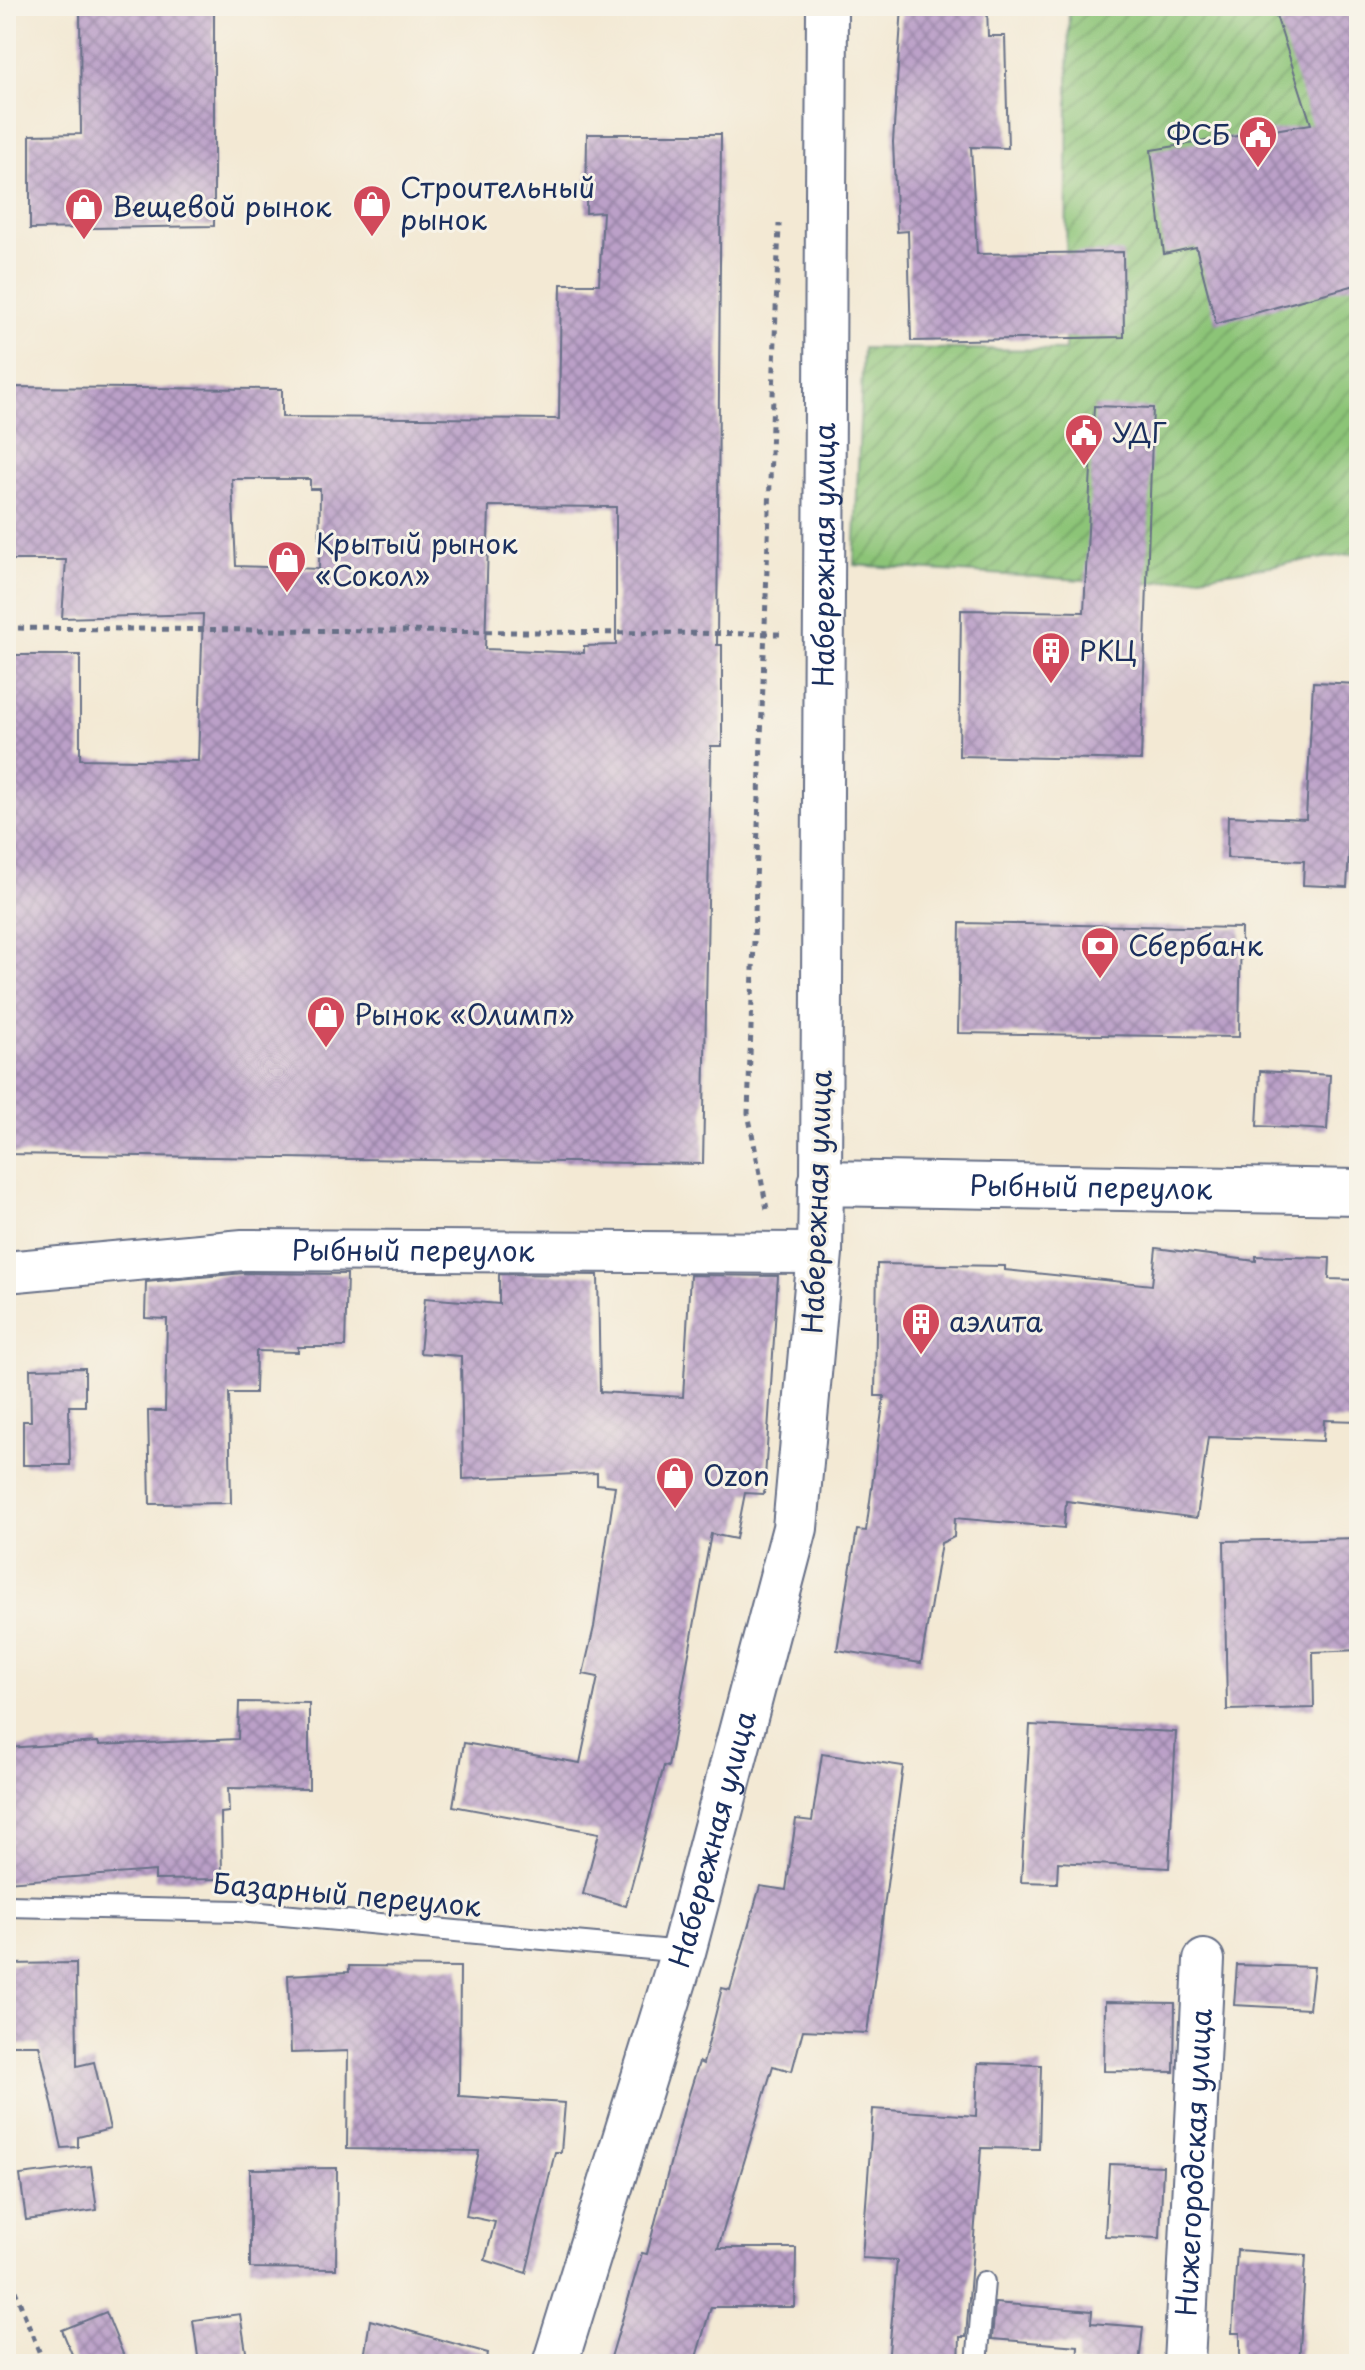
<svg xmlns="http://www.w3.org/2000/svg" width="1365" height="2370" viewBox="0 0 1365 2370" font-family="'Playpen Sans',sans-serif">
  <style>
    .garden { fill: url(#garden-furrows); stroke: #547a6a; stroke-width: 2 }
    .building { fill: url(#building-cross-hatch); fill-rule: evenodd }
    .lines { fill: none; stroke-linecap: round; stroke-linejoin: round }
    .lane-casing { stroke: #677087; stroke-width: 24 }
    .street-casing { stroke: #677087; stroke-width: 44 }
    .secondary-casing { stroke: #677087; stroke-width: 48 }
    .path { stroke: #677087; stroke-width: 5; stroke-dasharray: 6 6; stroke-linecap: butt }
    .lane { stroke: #fff; stroke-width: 20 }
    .street { stroke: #fff; stroke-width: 40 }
    .secondary { stroke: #fff; stroke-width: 44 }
    .labels { text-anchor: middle; stroke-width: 6; stroke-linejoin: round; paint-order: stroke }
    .poi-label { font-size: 28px; fill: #1b2f5e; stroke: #f7f3e8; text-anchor: start }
    .street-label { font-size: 28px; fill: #1b2f5e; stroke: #f7f3e8 }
  </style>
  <defs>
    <pattern id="garden-furrows" width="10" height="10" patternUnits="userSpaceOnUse" patternTransform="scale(2)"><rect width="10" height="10" fill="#8cc477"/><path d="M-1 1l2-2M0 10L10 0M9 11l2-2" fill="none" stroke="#72a065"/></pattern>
    <pattern id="building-cross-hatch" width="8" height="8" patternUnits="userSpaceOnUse" patternTransform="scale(2)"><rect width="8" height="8" fill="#bba0c8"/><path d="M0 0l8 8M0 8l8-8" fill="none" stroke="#9783a6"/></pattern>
  </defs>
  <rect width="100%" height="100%" fill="#f7f3e8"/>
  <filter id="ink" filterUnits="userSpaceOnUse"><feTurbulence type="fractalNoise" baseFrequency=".0125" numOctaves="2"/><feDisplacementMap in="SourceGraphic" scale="16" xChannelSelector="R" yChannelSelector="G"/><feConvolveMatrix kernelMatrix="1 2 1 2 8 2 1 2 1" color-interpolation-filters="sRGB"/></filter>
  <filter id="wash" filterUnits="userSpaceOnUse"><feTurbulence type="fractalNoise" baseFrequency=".006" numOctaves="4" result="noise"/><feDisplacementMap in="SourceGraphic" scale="32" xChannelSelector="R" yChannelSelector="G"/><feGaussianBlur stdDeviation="1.8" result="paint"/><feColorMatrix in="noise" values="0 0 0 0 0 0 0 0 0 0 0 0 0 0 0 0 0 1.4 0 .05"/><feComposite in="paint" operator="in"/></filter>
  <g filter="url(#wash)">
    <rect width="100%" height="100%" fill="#f3e9d4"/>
    <path class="garden" d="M1069,6H1359V553L1145,584L854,565L863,348L1065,350Z"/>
    <g id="blocks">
      <g class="building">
        <path d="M80,6H214V226L30,229V135L81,134Z"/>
        <path d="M902,6H987L988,36H1005L1008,148L971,147L977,254L1123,252L1124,337L911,341L908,231L897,232L893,142Z"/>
        <path d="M1273,6H1359V284L1216,324L1196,247L1164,254L1151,150L1311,124Z"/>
        <path d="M587,134H721L717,645H722V746H711L703,1164L6,1154V655H80V759L198,761L203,614L62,618L66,560H6V387L282,389V417L559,419L561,284H599L603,212L586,213ZM232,479H310V489H320L319,569L236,566ZM489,506L616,507V645L584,646V653L485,649Z"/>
        <path d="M1094,406L1153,408L1141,760L959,756L961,610L1084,612Z"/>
        <path d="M1313,682L1359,684L1347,887L1303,885L1304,861L1227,858L1228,816L1306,819Z"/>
        <path d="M960,923L1241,928L1239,1037L958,1033Z"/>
        <path d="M1260,1071L1330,1075L1327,1130L1257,1126Z"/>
        <path d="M1156,1248L1256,1261V1256L1330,1258L1329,1279L1359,1280V1421L1324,1420L1323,1441L1208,1437L1197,1518L1066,1501L1064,1528L955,1518L954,1537L941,1543L921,1663L837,1650L857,1530L866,1531L884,1396H875L877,1264L1005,1266V1270L1152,1285Z"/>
        <path d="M244,1273L347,1274L345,1347H298V1352L256,1351L255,1393H229L231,1503L150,1504L148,1411H165L167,1319L145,1318L146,1282Z"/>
        <path d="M499,1274L598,1275L600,1392L683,1397L690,1275L778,1276L764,1494L745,1493L736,1539L711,1534L668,1767L664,1766L626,1906L583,1894L599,1833L453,1806L464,1743L580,1763L598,1677L583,1674L594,1627L615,1486L597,1484V1473L463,1479L461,1356L420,1353L425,1298L499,1304Z"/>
        <path d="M85,1368V1406H69L70,1465H23V1421H31L30,1369Z"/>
        <path d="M1359,1538V1650L1313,1652L1314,1708L1227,1710L1224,1541Z"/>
        <path d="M239,1702L309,1703V1789L228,1788L229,1812L221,1813L222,1879L155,1880V1871L6,1882V1748L98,1742L99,1745L238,1739Z"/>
        <path d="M1030,1725L1176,1732L1169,1868L1058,1862L1057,1883L1021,1882Z"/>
        <path d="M822,1754L903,1766L867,2033L803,2030L792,2071L773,2066L718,2248H796L795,2307H711L694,2364H609L642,2253L647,2254L683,2113L699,2062L703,2064L722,1988L730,1990L760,1886L786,1890L796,1819L812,1821Z"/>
        <path d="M76,1963L77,2066L94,2062L110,2129L78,2137V2147L62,2148L39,2045H10L9,1964Z"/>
        <path d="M1237,1965L1314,1967L1309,2009L1234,2005Z"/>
        <path d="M349,1966L460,1967L459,2096L565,2103L561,2152H555L526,2273L485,2260L495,2222L466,2216L479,2151L347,2149L348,2051L291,2053L288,1975L349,1972Z"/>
        <path d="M1105,2002L1175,2003L1174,2072L1104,2071Z"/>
        <path d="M978,2063L1041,2065L1039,2149L981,2148L966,2337H960L959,2364H888L897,2260L862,2258L873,2109L976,2116Z"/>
        <path d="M1109,2164L1163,2166L1160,2238L1105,2236Z"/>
        <path d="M91,2166L97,2210L26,2220L20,2175Z"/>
        <path d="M337,2168L336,2269L250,2268V2169Z"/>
        <path d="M1237,2250L1306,2255L1299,2364H1240V2333H1232Z"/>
        <path d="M995,2303L1092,2311L1091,2323L1143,2327L1139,2364H1077L1078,2346L992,2339Z"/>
        <path d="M106,2312L127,2364H76L62,2330Z"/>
        <path d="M240,2314L248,2364H199L193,2320Z"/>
        <path d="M370,2320L488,2353L486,2364H363Z"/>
      </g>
    </g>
  </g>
  <g filter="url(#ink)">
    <use href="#blocks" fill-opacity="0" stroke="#677087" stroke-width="2"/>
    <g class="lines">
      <defs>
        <g id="lane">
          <path d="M6,1906L239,1911L683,1952"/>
          <path d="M977,2364L984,2282"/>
        </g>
        <g id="street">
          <path id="s1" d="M821,1183L827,6"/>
          <path id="s2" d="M6,1272L243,1250L820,1253"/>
          <path id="s3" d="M1184,2364L1204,1960"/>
        </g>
        <g id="secondary">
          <path id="s4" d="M555,2364L683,1952L795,1528L820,1253L821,1183L1359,1192"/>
        </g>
      </defs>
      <use href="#lane" class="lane-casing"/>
      <use href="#street" class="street-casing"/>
      <use href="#secondary" class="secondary-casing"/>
      <g class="path">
        <path d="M6,628L784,634"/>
        <path d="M767,1209L748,1113L779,224"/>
        <path d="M6,2268L44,2364"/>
      </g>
      <use href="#lane" class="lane"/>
      <use href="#street" class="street"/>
      <use href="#secondary" class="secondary"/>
    </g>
  </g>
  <defs>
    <symbol id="civic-pin" viewBox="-11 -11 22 30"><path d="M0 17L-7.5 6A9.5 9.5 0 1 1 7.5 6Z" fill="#d1495b" stroke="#f7f3e8"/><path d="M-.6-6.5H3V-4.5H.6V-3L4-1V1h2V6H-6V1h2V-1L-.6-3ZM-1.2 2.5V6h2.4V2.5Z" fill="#fff"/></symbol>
    <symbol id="shop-pin" viewBox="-11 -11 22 30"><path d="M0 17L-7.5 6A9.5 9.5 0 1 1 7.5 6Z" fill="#d1495b" stroke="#f7f3e8"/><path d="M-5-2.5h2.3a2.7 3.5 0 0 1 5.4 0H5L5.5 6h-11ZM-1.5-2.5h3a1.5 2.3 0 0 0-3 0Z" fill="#fff"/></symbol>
    <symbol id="building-pin" viewBox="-11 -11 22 30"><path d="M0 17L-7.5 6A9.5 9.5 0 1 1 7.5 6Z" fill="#d1495b" stroke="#f7f3e8"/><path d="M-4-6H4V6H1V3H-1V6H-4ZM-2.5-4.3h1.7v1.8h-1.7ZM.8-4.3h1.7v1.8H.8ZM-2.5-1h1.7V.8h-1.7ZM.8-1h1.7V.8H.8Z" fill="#fff"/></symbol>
    <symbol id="bank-pin" viewBox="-11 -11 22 30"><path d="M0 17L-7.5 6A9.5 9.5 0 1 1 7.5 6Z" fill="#d1495b" stroke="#f7f3e8"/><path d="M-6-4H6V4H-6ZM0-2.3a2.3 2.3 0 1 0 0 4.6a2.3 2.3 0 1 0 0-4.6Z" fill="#fff"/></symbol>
  </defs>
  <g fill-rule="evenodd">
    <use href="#civic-pin" x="1236" y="113" width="44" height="60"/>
    <use href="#shop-pin" x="350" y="182" width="44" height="60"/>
    <use href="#shop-pin" x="62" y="185" width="44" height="60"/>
    <use href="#civic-pin" x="1062" y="411" width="44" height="60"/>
    <use href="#shop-pin" x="265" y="538" width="44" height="60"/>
    <use href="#building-pin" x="1029" y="629" width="44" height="60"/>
    <use href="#bank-pin" x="1078" y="924" width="44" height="60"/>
    <use href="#shop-pin" x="304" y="993" width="44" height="60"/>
    <use href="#building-pin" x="899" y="1300" width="44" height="60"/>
    <use href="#shop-pin" x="653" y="1454" width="44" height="60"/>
  </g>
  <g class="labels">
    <g class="poi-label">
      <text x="1230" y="145" text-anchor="end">ФСБ</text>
      <text x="400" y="198">Строительный<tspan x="400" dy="32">рынок</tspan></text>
      <text x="112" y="217">Вещевой рынок</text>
      <text x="1112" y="443">УДГ</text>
      <text x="315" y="554">Крытый рынок<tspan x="315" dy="32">«Сокол»</tspan></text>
      <text x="1079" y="661">РКЦ</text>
      <text x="1128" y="956">Сбербанк</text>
      <text x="354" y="1025">Рынок «Олимп»</text>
      <text x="949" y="1332">аэлита</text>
      <text x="703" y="1486">Ozon</text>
    </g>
    <g class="street-label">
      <text dy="10" stroke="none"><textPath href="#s1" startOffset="628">Набережная улица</textPath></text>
      <text dy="10" stroke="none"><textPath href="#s4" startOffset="1486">Рыбный переулок</textPath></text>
      <text transform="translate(817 1202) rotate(-88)" y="10">Набережная улица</text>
      <text dy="10" stroke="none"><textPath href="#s2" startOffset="408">Рыбный переулок</textPath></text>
      <text dy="10" stroke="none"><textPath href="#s4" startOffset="548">Набережная улица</textPath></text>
      <text transform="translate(347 1895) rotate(5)" y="10">Базарный переулок</text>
      <text dy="10" stroke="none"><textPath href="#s3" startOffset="202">Нижегородская улица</textPath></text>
    </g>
  </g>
  <rect width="1365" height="2370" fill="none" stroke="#f7f3e8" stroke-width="32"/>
</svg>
